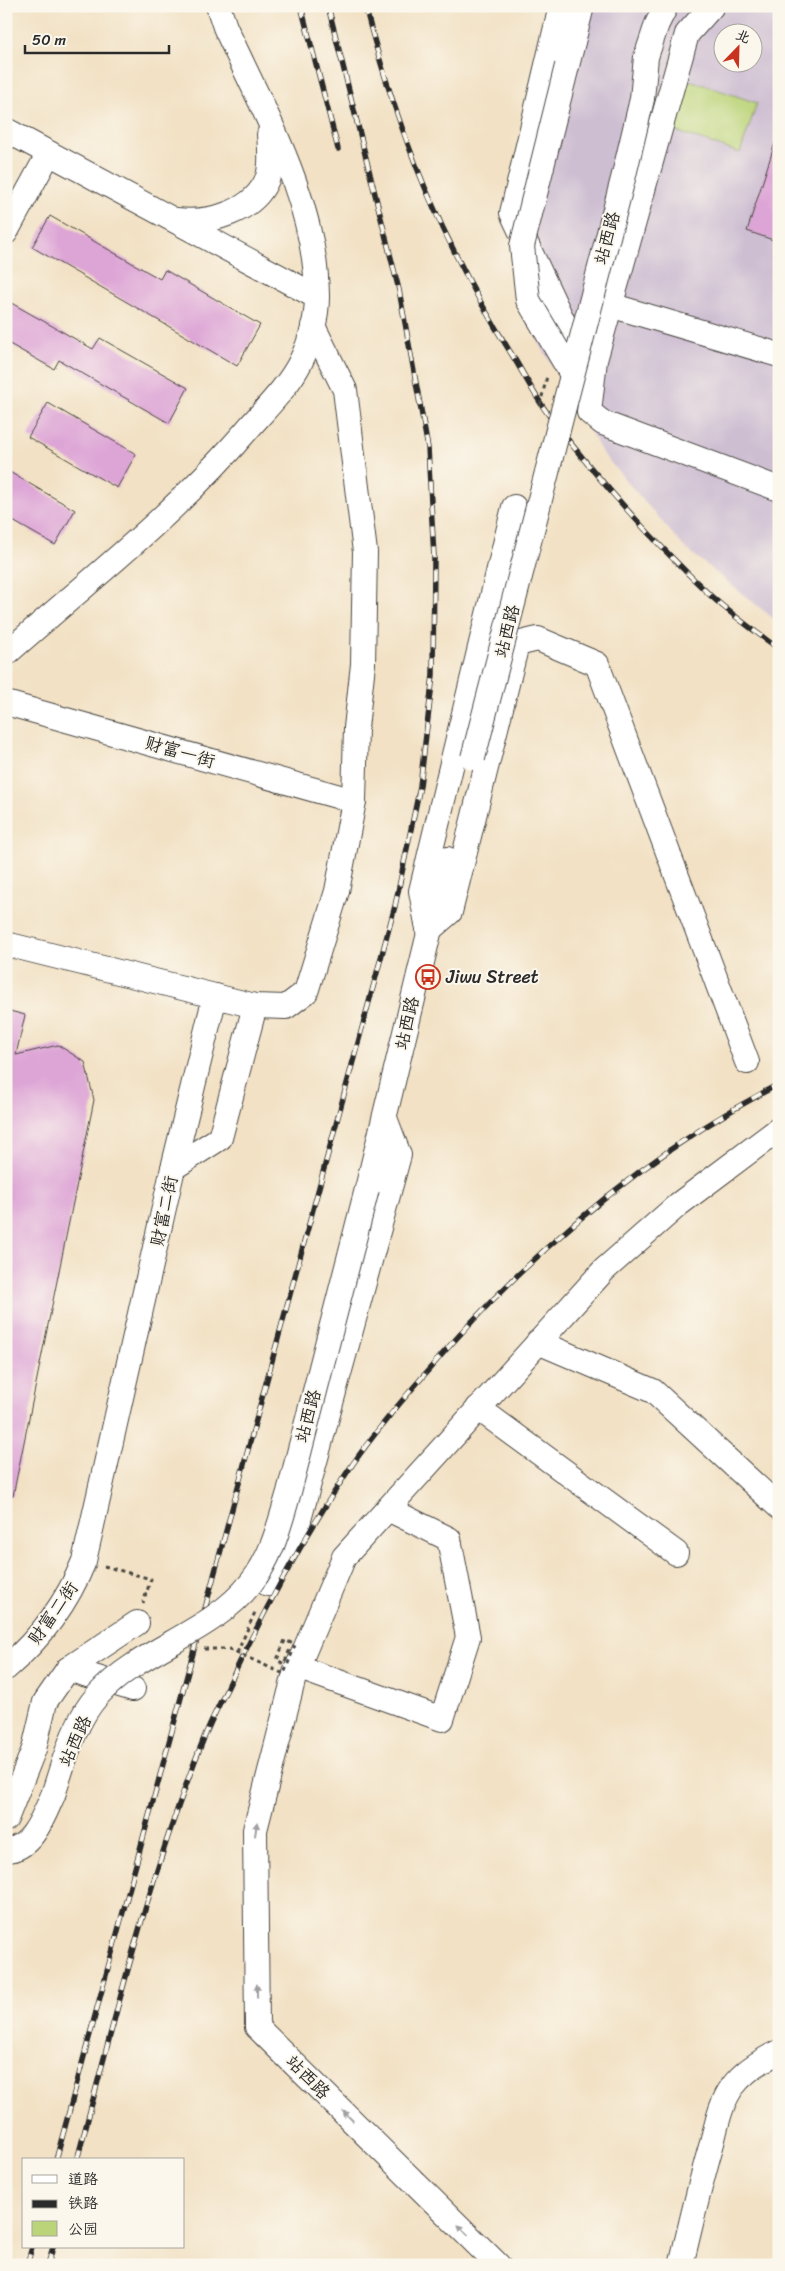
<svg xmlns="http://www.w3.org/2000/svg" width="785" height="2271" viewBox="0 0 785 2271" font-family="Sriracha,'LXGW WenKai TC',sans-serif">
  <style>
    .industrial { fill: #cdbed2; fill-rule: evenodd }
    .green { fill: #bcd479; stroke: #748052 }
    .building { fill: #dda4d6 }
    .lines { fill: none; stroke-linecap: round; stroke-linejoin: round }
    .minor-casing { stroke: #494642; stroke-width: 26 }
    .path { stroke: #494642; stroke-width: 3; stroke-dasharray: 4 4; stroke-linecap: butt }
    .minor { stroke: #fff; stroke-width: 24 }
    .rail-casing { stroke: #2b2b2b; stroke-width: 5.5 }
    .rail { stroke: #fbf7ec; stroke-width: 4; stroke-dasharray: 11; stroke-linecap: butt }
    .minor-bridge-casing { stroke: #494642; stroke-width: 26; stroke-linecap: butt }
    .path-bridge { stroke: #494642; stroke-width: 3; stroke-dasharray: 4 4; stroke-linecap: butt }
    .minor-bridge { stroke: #fff; stroke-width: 24 }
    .oneway { fill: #a0a0a0 }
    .labels { text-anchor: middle; stroke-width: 4; stroke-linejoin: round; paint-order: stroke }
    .street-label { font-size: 18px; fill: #2b2b2b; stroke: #fbf7ec }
    .poi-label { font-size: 18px; fill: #2b2b2b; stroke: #fbf7ec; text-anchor: start }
  </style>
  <rect width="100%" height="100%" fill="#fbf7ec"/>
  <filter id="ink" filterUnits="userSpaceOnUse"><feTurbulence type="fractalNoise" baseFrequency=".02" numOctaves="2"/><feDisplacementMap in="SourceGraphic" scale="10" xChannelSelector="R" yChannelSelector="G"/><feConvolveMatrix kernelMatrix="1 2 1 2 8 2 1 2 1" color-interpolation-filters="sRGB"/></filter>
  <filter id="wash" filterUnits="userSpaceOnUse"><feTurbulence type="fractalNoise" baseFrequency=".0096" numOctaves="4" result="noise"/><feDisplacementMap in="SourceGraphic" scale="20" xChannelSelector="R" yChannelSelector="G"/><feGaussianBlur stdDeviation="1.12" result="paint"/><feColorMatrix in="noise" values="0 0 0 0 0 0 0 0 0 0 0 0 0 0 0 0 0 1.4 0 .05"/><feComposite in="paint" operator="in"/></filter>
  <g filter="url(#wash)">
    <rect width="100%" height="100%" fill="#f2e1c4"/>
    <path class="industrial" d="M577,6H779V623L684,547L603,454L517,304ZM722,32H752V62H722Z"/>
    <path class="green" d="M686,79L757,103L740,153L669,129Z"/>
    <g id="blocks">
      <g class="building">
        <path d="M776,140H779V242L747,231Z"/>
        <path d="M50,216L160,279L165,270L260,325L237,366L32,247Z"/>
        <path d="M6,300L93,349L100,338L188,388L169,423L59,360L54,369L6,342Z"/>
        <path d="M48,403L136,454L117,488L28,437Z"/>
        <path d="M6,470L75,510L55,545L6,517Z"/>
        <path d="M6,1010L25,1015L16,1055L58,1045L85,1062L94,1100L13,1496H6Z"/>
      </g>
    </g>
  </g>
  <g filter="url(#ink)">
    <use href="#blocks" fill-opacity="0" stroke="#494642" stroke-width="1"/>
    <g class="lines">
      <defs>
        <g id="minor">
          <path d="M561,6L512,213L584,366"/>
          <path d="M712,6L687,34L595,360L589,412L603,423L779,489"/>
          <path d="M567,66L582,6"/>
          <path d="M6,130L317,297"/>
          <path d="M176,220C210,224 255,212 268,177C272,163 270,148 269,134"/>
          <path d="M6,232L49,153"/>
          <path d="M610,305L779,355"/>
          <path d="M6,654C89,581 175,514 247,430C265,409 287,388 300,363C310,343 317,319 317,296C316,201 264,112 225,27L218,6"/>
          <path d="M6,703L354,801"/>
          <path d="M427,924L421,891L514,507"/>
          <path d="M428,931L450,912L517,644L538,639L597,664L747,1062"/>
          <path d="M6,944L255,1006L286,1007L306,992L337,891L354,801L356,728L363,664L365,552L345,390L313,326"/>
          <path d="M173,1168L215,996"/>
          <path d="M367,1189L447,859"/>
          <path d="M538,1342L653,1391L779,1507"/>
          <path d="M478,1408L676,1553"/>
          <path d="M268,1584L297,1527L399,1155L385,1118"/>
          <path d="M297,1667L442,1719L468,1637L449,1539L388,1509"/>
          <path d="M6,1668C40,1639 67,1603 84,1561L173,1168L220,1138L255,1006"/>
          <path d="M68,1669L133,1689"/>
          <path d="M6,1819L34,1749L45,1702L68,1669L137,1623"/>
          <path d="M6,1850C32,1850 44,1815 53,1795"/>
          <path d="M498,2265L257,2027L255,1830L295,1673L344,1557L604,1270L679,1204L779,1129"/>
          <path d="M681,2265C691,2224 700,2183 712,2143C717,2123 721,2102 733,2086C745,2070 762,2060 779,2052"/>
        </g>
      </defs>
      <use href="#minor" class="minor-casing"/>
      <g class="path">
        <path d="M104,1566L151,1579L143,1603"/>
        <path d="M237,1653L256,1610"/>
      </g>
      <use href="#minor" class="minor"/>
      <defs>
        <g id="rail">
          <path d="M301,6L338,149"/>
          <path d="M365,6C398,134 443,246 514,358C526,378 537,400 551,418C600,482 653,541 711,596C732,615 756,632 779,649"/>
          <path d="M56,2160L395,906L420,786L433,675L434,557L428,448L399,290L328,6"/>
          <path d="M77,2160C115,2019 149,1874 204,1738C213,1715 225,1694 235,1672C268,1603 304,1537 346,1474C369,1439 397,1406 425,1374C524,1258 643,1155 779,1084"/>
          <path d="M27,2265L32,2247"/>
          <path d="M48,2265L53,2247"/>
        </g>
      </defs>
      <use href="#rail" class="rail-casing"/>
      <use href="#rail" class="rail"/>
      <defs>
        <g id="minor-bridge">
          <path d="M567,66L522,246L528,300L571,373"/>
          <path d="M473,758L624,175L642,99L646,57L657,24L666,6"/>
          <path d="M53,1795C64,1762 74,1721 98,1695C141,1648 211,1634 251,1583C272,1557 280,1523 289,1492L367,1189"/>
        </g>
      </defs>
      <use href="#minor-bridge" class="minor-bridge-casing"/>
      <g class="path-bridge">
        <path d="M540,405L547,376"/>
        <path d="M204,1649H229L284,1674L295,1645L285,1640L277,1660L284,1664L290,1649"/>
      </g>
      <use href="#minor-bridge" class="minor-bridge"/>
    </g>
    <defs><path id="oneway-solid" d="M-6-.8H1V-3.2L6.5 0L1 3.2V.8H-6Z" transform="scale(1.25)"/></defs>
    <g class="oneway">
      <use href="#oneway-solid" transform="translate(256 1829) rotate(-82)"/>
      <use href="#oneway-solid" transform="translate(257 1991) rotate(-91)"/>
      <use href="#oneway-solid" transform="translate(348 2116) rotate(-135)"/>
      <use href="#oneway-solid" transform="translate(463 2230) rotate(-135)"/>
    </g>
  </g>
  <defs>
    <symbol id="bus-ring" viewBox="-11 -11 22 22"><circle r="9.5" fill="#fbf7ec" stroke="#c8321e" stroke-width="1.5"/><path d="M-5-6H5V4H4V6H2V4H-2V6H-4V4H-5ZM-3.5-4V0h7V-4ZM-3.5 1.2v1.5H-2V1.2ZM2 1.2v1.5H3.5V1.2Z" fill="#c8321e"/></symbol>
  </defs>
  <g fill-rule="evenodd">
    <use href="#bus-ring" x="414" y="963" width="28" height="28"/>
  </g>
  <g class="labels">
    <g class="street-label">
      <text transform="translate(607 238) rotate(-75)" y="6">站西路</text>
      <text transform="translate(507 631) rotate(-76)" y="6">站西路</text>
      <text transform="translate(180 752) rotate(16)" y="6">财富一街</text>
      <text transform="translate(407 1023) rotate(-77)" y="6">站西路</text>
      <text transform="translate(164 1211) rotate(-78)" y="6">财富二街</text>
      <text transform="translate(308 1416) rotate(-75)" y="6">站西路</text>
      <text transform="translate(53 1613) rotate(-55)" y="6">财富二街</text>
      <text transform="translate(75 1741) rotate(-66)" y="6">站西路</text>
      <text transform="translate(308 2077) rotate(45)" y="6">站西路</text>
    </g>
    <g class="poi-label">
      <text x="446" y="983">Jiwu Street</text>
    </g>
  </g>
  <rect width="785" height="2271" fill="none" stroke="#fbf7ec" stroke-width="25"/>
  <rect x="22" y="2158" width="162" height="90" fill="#fbf7ec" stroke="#a8a59f"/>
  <rect x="32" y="2175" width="25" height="8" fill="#ffffff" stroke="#a8a59f"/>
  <text x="68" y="2184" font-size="15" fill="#2b2b2b">道路</text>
  <rect x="32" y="2200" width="25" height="8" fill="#2b2b2b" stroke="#a8a59f"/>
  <text x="68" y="2208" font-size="15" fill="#2b2b2b">铁路</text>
  <rect x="32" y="2221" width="25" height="15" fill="#bcd479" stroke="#a8a59f"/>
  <text x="68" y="2234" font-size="15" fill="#2b2b2b">公园</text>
  <g transform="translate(738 48) rotate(23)"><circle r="24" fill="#fbf7ec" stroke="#a8a59f"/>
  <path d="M0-4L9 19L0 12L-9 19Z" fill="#c8321e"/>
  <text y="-8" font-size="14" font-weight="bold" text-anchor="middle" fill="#2b2b2b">北</text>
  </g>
  <path d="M25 45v8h144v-8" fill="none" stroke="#2b2b2b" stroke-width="2.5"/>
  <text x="32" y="45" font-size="15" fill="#2b2b2b" stroke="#fbf7ec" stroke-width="4" paint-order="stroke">50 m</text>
</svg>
